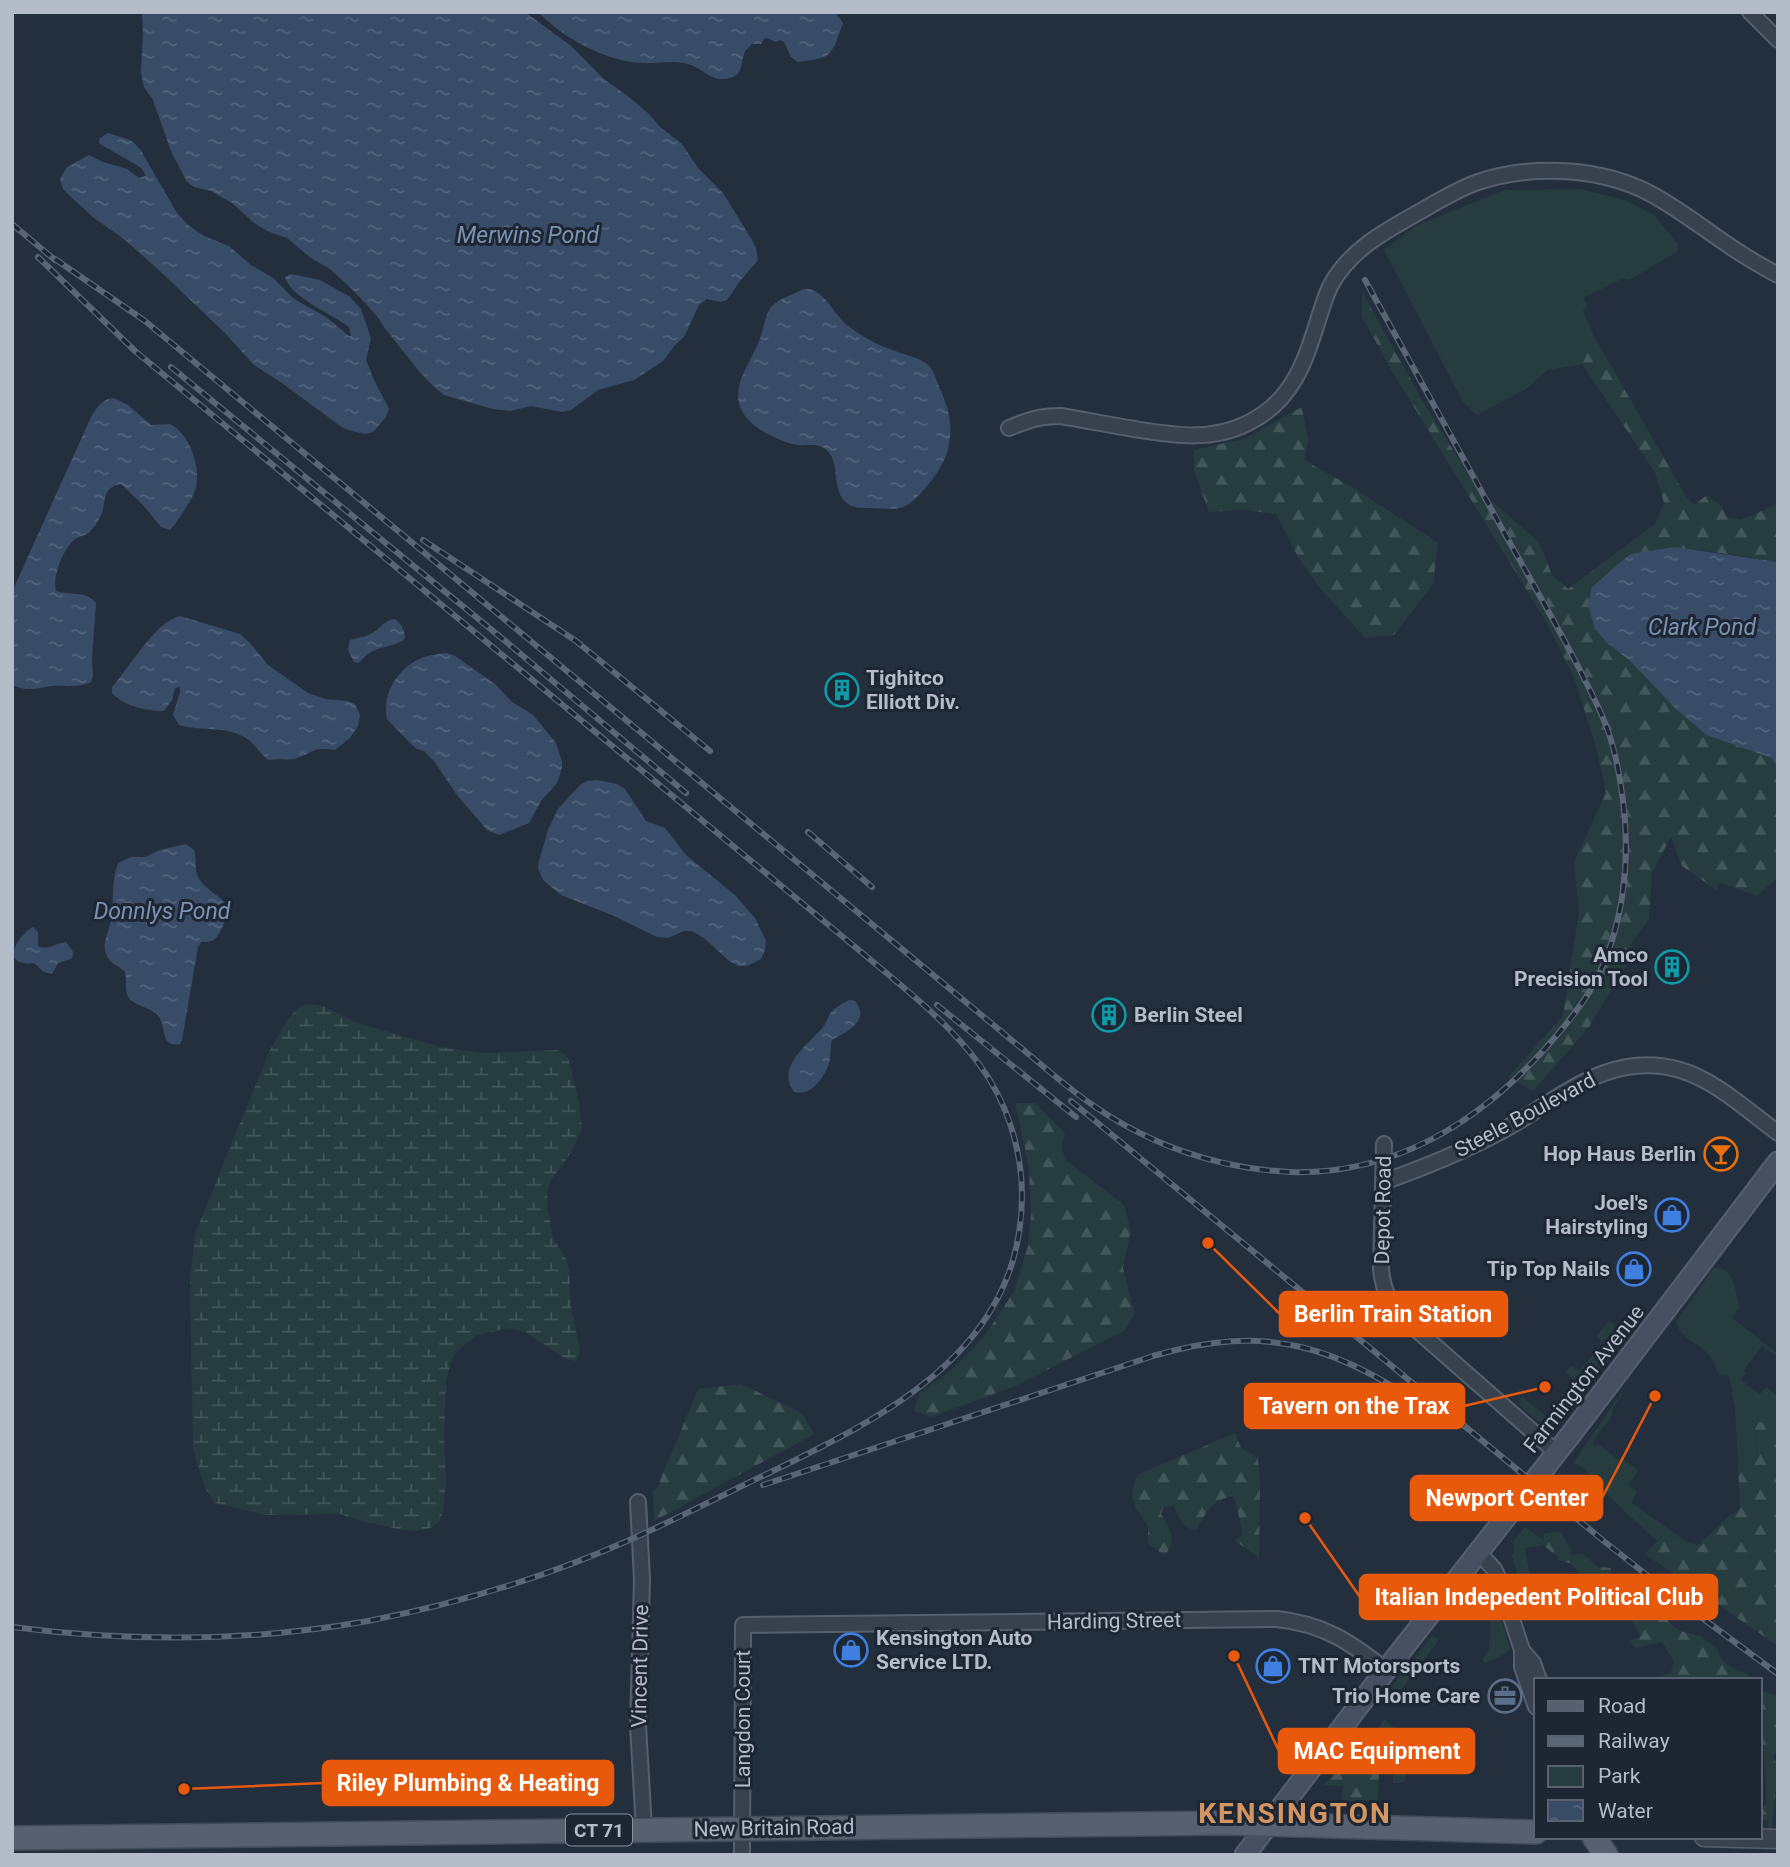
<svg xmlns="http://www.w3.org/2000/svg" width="1790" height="1867" viewBox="0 0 1790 1867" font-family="Roboto,sans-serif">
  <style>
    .green { fill: #263c3f }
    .forest { fill: url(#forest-firs) }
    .wetland { fill: url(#wetland-marsh) }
    .water { fill: url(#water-ripples) }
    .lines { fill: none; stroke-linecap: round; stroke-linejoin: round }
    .minor-casing { stroke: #565f6c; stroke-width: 18 }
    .tertiary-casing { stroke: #565f6c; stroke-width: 21 }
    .secondary-casing { stroke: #565f6c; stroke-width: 23 }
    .primary-casing { stroke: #414a57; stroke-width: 26 }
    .minor { stroke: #38414e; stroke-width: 14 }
    .tertiary { stroke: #38414e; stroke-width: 18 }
    .secondary { stroke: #465061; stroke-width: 19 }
    .primary { stroke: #56606e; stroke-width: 23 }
    .rail-casing { stroke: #5a6575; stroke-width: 6 }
    .rail { stroke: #1d2633; stroke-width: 3.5; stroke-dasharray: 10; stroke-linecap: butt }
    .labels { text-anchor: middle; stroke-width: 6; stroke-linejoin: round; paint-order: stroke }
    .shield { fill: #1d2633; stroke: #878f9c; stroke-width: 2 }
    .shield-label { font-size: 19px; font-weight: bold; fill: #b4bcc9 }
    .poi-label { font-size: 21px; font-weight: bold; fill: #b4bcc9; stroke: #1d2633; text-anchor: end }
    .street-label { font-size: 21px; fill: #b4bcc9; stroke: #1d2633 }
    .water-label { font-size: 23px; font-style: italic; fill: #7c92b1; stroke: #1d2633 }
    .district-label { font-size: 28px; font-weight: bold; letter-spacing: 2px; fill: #d59563; stroke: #1d2633 }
    .leader { fill: none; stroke: #e8590c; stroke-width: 2.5 }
    .callout-dot { fill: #e8590c; stroke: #1d2633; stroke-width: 2.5 }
    .callout { fill: #e8590c; stroke: #e8590c; stroke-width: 2.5 }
    .callout-label { font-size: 23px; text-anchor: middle; font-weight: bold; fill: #fff }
  </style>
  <defs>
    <pattern id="forest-firs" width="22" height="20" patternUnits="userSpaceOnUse" patternTransform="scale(1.75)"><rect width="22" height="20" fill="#263c3f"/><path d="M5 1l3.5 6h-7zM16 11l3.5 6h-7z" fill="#435659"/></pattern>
    <pattern id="wetland-marsh" width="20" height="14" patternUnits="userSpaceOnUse" patternTransform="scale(1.75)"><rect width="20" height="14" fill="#263c3f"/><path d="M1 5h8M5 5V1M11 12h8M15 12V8" fill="none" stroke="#435659"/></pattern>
    <pattern id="water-ripples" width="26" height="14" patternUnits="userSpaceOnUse" patternTransform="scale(1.75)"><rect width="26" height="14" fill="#394c67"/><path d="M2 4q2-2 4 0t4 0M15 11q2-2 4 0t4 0" fill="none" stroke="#53647b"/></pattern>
  </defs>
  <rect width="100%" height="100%" fill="#242f3e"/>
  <g class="green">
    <path d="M1580,189L1625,200L1654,215L1678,244L1677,252L1629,280L1623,278L1583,298L1588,305L1583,310L1595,338L1582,364L1548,370L1525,390L1477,415L1463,402L1384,250L1417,225L1504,190Z"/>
    <path d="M1717,1267C1737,1273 1734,1291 1740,1307L1732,1318L1778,1354V1357L1762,1346L1744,1370L1746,1373L1741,1380L1760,1394L1766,1387L1778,1396V1423L1754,1422L1758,1456L1738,1467L1735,1408L1729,1376L1718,1375C1716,1367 1714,1360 1708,1354C1698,1343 1680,1338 1676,1322L1714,1268Z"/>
    <path d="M1629,1314L1639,1321L1585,1390L1565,1372L1571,1366L1579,1371L1603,1343L1596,1336L1609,1321L1618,1328Z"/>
    <path d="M1571,1391L1580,1398L1555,1428L1545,1427L1520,1406L1518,1401L1522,1396L1548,1418Z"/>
    <path d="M1621,1393L1623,1394L1613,1408L1612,1416L1593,1441L1594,1448L1598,1444L1619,1460L1621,1458L1637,1469V1473L1628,1485L1637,1491L1632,1503L1684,1540L1698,1545L1730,1515L1736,1512L1700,1547L1682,1542L1665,1534L1657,1541L1606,1494L1585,1469L1573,1463Z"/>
    <path d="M1525,1527L1544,1540L1543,1545L1525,1548L1530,1577L1519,1581L1512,1555C1515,1552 1515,1546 1513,1542Z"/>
    <path d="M1494,1614L1499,1615L1501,1619L1510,1649L1505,1654L1486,1663L1482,1660L1489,1650L1490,1618Z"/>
    <path d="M1432,1636L1437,1638L1438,1641L1391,1703L1383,1697Z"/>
    <path d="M1384,1719L1407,1739C1390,1759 1363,1760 1341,1749L1360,1727L1376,1732Z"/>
  </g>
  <g class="forest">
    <path d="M1362,292L1424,403L1474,484L1497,506L1539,542L1552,575L1568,589L1655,524L1664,503L1655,472L1582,364L1595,338L1687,498L1694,505L1707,495L1722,507L1727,517L1740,520L1778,504V562L1701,550L1630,554L1592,587L1595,629L1607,643L1630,661L1677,710L1706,735L1772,758L1778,768V877L1757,896L1719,882L1716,890L1682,866L1671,837L1652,872L1649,919L1630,945L1637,951L1618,978L1589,1027L1533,1091L1508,1077L1563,1016L1579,912L1574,862L1606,793L1595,743L1574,678L1547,623L1393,373L1362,317Z"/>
    <path d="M1302,407L1308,440L1304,460L1352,487L1438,543L1433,584L1394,635L1365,638L1319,587L1298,557L1276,514L1243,510L1209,512L1194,470V450L1244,439Z"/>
    <path d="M1015,1103H1035L1065,1133L1061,1149L1068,1162L1124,1205L1131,1231L1123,1268L1135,1314L1124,1331L1013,1387L931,1417L914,1411L920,1393L954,1368L986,1334L1014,1291L1028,1246L1031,1214L1029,1167Z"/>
    <path d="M741,1384L802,1413L814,1434L654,1521L653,1491L657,1488L698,1389Z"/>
    <path d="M1754,1422L1778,1423L1776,1436L1778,1439V1646L1645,1554L1665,1534L1682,1542L1700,1547L1740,1508L1738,1467L1758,1456Z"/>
    <path d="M1235,1433L1241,1448L1258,1458L1260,1485L1259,1558L1234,1540L1243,1535L1234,1496C1211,1500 1207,1512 1196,1530C1182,1528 1179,1518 1174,1506L1164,1507L1161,1514C1171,1531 1177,1538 1165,1556L1148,1543V1526L1136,1509L1133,1500L1132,1491L1137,1475Z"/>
    <path d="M1553,1532H1561L1570,1548L1572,1555L1582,1553L1598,1567L1611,1568L1610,1573L1619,1584L1636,1595L1643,1605L1659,1610L1663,1617L1680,1631L1700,1636L1717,1648C1720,1662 1733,1670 1747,1673L1750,1680H1653L1671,1672L1674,1661L1662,1642L1635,1648L1629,1641L1640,1637L1632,1620L1586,1583L1572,1564L1558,1560V1557L1543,1545L1544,1534Z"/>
    <path d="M1760,1690L1778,1697V1747L1773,1757L1778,1767L1772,1829L1768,1830V1820L1760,1819V1810L1766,1805V1780L1763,1742L1760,1741Z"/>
    <path d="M1407,1739L1411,1741H1422L1403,1783H1393V1774L1379,1773L1378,1800L1342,1801L1343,1786L1323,1785L1332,1776L1336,1756L1341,1749C1363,1760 1390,1759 1407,1739Z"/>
  </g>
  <path class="wetland" d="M309,1004L323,1006L357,1023L441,1047L483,1053L559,1050L567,1057L569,1061L579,1102L582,1129L572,1151L551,1180L548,1191L547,1204L553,1237L565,1257L569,1269L571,1306L580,1349L577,1361L566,1359L523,1331L509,1328L477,1335L458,1350L451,1362L446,1381L444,1437L446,1481L443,1513L439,1522L430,1528L416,1531L403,1530L361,1521L340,1514L266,1515L215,1503L205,1488L193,1448L190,1281L195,1234L269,1052L286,1022L294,1012L301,1006Z"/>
  <g class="water">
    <path d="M142,12H525L571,46L604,79L629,97L649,114L659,126L682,144L698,168L723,193L752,240L756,248L758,260L740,281L727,300L720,302L707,299L699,305L684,337L675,345L663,361L634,380L598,390L571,410L562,412L531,406L510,411L493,409L444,395L433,386L418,370L384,327L377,316L353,290L330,269L311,258L287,238L267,231L253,222L232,203L211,191L194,187L187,182L171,151L153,100L144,87L141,72L143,33Z"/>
    <path d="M538,12H835L843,23L835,45L829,54L824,57L813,60L798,62L791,57L784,42L780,40L776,42L767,38L764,39L761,44H752C752,44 745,51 745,52C740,61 744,75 730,78C712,83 705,70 691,65C676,59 658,64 643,63C607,62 563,38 538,12Z"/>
    <path d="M108,133L132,141L140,149L177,213L189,226L204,236L229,246L251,265L273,278L294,299L326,317L349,336H351L349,327C332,314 290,297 285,277L291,274L320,280L350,297L361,309L371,338L366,360L374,380L389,409L386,417L373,432L365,434L352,431L343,428L282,383L254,365L225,333L162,273L124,239L94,218L71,197L63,189L60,179L67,167L89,155L103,162L127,169L139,178L145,176L144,172L140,167L100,144L99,141L100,138Z"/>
    <path d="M804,289C824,287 833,314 847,325C862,337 879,346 898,352C908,356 918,357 927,364C934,370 936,379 939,387C950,411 954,427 947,453C942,469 916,505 900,508C892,510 882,508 873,508C865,508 855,509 848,504C829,491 843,460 824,448C816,443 807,446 798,445C787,444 764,433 755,426C719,397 750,368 761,336C764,327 765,314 772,306C779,298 795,294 804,289Z"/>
    <path d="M114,398L128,405L151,425L170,424C191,435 203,471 194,493C191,501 176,524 170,530L161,527L143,505L121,484C99,488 108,505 99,519C97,523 92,530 89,533C84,536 78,536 74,540C63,549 52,578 56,591C70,596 86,590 96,603L92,658L93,676L91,682C79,688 65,685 52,686C44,687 36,689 29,689C23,689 17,687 12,685V592L92,415C97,407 104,398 114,398Z"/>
    <path d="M1674,547L1778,562V768L1772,758L1706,735L1677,710L1630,661L1607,643L1595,629L1588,605L1592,587L1630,554Z"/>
    <path d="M180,616L240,634L250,643L268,665L308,693L326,699L347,701L355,704L360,715L358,726L350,738L335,750C310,747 318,751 297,758C291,761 278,758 269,760C257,752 256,742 240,735C221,726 199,731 179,725L173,715L180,692V687L175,688L172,700L164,711C146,711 124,706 112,693V687C130,667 155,622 180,616Z"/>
    <path d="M395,619C401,624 407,632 404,640C393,647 378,646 368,654C365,656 362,660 359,663L354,662L348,650L350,640C357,637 362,638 368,635C379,631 382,621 395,619Z"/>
    <path d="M446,653L455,656L495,684L512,702L533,715L556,743L562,762V768L557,783L541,801L529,823L499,835L487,830L457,795L434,761L424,751L417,749L410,743L387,719C381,694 399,666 424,657C430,655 439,654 446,653Z"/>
    <path d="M597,780L617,784L625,789L646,821L665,828L686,855L736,896L747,909L755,918L766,941L765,950L761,959L747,966H738L728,960L704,938L692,931H684L668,938L657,937L612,915L561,895L543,880L538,868L539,861L548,830L558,809L580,785L587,781Z"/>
    <path d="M186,844L194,850C197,859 194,868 198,877C211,900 238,894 221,930C215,941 213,942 201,942L198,947L182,1040L180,1044C161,1048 166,1028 159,1017C152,1006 131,1007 127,994C125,989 127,979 125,972C120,966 112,965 108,958C100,946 109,932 111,920C114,900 111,882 118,863L131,857H145L160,850Z"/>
    <path d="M33,927L38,932V946C48,951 56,943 66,942L73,952V956L71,959L58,963L52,974L44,972L34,963C0,967 15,938 33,927Z"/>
    <path d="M849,1000C855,1001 855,1000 858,1006C868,1022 843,1034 832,1040C830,1047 831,1051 830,1058C829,1068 820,1083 811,1089C806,1093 800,1093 794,1092C775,1067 809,1044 823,1027C827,1023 827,1017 831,1012C835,1008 843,1003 849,1000Z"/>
  </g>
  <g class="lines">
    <defs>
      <g id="minor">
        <path d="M1750,12L1778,40"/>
        <path d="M1009,428C1028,420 1040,416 1061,416C1085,420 1110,425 1134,429C1173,435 1211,442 1248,423C1293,401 1305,362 1319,317C1323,306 1326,293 1332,283C1352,248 1387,230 1421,211C1440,200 1458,189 1478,182C1533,164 1602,167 1653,195C1680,210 1703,228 1728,245C1744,256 1761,266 1778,275"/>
        <path d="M1384,1144L1381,1269C1383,1293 1392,1308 1410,1324L1556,1452"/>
        <path d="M1383,1182C1423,1168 1462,1152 1500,1132C1558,1101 1608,1049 1680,1070C1715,1080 1748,1111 1778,1133"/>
        <path d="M638,1502L642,1579L638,1725L644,1829"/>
        <path d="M1478,1552L1494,1569L1498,1577L1522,1650V1667L1536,1707"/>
        <path d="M1522,1650L1533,1663L1539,1680"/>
        <path d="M742,1855L743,1625L1277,1619C1324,1624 1350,1642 1386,1670"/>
      </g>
      <path id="tertiary" d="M1704,1837L1778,1839"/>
      <path id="secondary" d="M1245,1855L1386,1670L1572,1433L1778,1162"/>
      <g id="primary">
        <path d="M1594,1837L1606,1855"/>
        <path d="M12,1838L1225,1823L1536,1832"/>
      </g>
    </defs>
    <use href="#minor" class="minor-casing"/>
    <use href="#tertiary" class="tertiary-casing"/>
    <use href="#secondary" class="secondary-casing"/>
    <use href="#primary" class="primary-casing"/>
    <use href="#minor" class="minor"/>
    <use href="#tertiary" class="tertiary"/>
    <use href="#secondary" class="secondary"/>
    <use href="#primary" class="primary"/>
    <defs>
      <g id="rail">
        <path d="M12,224L55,260"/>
        <path d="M55,259L145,321L1032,1057C1052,1074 1072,1091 1094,1106C1152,1146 1220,1169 1290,1172C1391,1175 1475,1125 1542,1052C1561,1031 1580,1009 1594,984C1623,929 1631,862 1623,801C1620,778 1616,753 1608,731C1601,710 1590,691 1581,672C1559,629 1535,587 1511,545C1463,457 1414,369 1365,280"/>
        <path d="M171,367L510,645L686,793"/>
        <path d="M423,540L576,641L710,751"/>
        <path d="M808,832L872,887"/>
        <path d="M937,1005L1076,1117"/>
        <path d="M1071,1101L1605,1542L1686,1606L1778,1674"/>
        <path d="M763,1485L1153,1356C1270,1322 1337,1347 1434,1413"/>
        <path d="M12,1627C131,1642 250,1642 368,1621C456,1604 543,1578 625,1542C666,1524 705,1504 746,1484C871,1423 1021,1359 1022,1196C1022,1150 1007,1101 979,1064C948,1022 905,989 866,956L135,351L38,257"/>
      </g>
    </defs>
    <use href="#rail" class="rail-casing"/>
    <use href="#rail" class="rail"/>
  </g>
  <defs>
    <symbol id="building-ring" viewBox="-11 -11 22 22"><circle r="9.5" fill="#1d2633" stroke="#0f9aa8" stroke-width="1.5"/><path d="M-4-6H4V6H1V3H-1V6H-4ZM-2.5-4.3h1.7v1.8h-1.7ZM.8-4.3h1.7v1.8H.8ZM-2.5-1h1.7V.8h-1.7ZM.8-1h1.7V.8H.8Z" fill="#0f9aa8"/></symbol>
    <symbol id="bar-ring" viewBox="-11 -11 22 22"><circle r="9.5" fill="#1d2633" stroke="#e8710a" stroke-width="1.5"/><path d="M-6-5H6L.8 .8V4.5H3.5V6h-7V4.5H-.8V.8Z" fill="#e8710a"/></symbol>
    <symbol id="shop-ring" viewBox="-11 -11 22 22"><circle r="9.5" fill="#1d2633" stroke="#3f7fe0" stroke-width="1.5"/><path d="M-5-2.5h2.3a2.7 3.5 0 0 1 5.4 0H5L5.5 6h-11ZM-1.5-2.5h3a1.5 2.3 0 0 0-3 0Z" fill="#3f7fe0"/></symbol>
    <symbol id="office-ring" viewBox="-11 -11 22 22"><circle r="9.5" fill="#1d2633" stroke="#5c6f8a" stroke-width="1.5"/><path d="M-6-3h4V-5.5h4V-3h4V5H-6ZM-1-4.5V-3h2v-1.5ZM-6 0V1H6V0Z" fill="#5c6f8a"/></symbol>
  </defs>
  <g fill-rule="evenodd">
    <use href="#building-ring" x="823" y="671" width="38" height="38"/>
    <use href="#building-ring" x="1653" y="948" width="38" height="38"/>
    <use href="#building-ring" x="1090" y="996" width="38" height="38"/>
    <use href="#bar-ring" x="1702" y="1135" width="38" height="38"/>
    <use href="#shop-ring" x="1653" y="1196" width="38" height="38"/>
    <use href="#shop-ring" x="1615" y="1250" width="38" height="38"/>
    <use href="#shop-ring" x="832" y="1631" width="38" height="38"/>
    <use href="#shop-ring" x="1254" y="1647" width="38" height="38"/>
    <use href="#office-ring" x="1486" y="1677" width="38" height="38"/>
  </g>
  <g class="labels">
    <rect class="shield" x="566" y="1814.5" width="66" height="31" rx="5"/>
    <g class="shield-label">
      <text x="599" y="1837">CT 71</text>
    </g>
    <g class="poi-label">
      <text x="866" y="685" text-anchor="start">Tighitco<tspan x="866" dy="24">Elliott Div.</tspan></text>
      <text x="1648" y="962">Amco<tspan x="1648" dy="24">Precision Tool</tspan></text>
      <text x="1134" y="1022" text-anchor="start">Berlin Steel</text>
      <text x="1696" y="1161">Hop Haus Berlin</text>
      <text x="1648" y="1210">Joel's<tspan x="1648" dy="24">Hairstyling</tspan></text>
      <text x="1610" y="1276">Tip Top Nails</text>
      <text x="876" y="1645" text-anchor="start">Kensington Auto<tspan x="876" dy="24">Service LTD.</tspan></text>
      <text x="1298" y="1673" text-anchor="start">TNT Motorsports</text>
      <text x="1480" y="1703">Trio Home Care</text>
    </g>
    <g class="street-label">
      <text transform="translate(1525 1115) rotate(-28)" y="7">Steele Boulevard</text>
      <text transform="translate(1383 1210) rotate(-89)" y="7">Depot Road</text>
      <text transform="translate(1584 1379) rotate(-52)" y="7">Farmington Avenue</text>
      <text transform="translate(1114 1621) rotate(-1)" y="7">Harding Street</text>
      <text transform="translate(640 1666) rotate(-89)" y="7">Vincent Drive</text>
      <text transform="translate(743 1719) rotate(-90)" y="7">Langdon Court</text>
      <text transform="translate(774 1828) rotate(-1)" y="7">New Britain Road</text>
    </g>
    <g class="water-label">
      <text x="528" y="243">Merwins Pond</text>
      <text x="1702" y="635">Clark Pond</text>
      <text x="162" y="919">Donnlys Pond</text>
    </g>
    <g class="district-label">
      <text x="1295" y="1823">KENSINGTON</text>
    </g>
  </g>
  <path class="leader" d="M1208 1243L1280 1314M1545 1387L1464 1406M1655 1396L1602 1498M1305 1518L1360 1597M1234 1656L1279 1751M184 1789L323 1783"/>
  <g class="callout-dot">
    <circle cx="1208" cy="1243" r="7"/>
    <circle cx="1545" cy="1387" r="7"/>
    <circle cx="1655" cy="1396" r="7"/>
    <circle cx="1305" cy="1518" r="7"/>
    <circle cx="1234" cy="1656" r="7"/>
    <circle cx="184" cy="1789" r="7"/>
  </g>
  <g class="callout">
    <rect x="1280" y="1292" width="227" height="44" rx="7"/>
    <rect x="1245" y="1384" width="219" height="44" rx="7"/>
    <rect x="1411" y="1476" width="191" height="44" rx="7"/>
    <rect x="1360" y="1575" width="357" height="44" rx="7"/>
    <rect x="1279" y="1729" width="195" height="44" rx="7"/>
    <rect x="323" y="1761" width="290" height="44" rx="7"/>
  </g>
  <g class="callout-label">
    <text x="1393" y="1322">Berlin Train Station</text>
    <text x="1354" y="1414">Tavern on the Trax</text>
    <text x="1507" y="1506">Newport Center</text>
    <text x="1539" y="1605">Italian Indepedent Political Club</text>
    <text x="1377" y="1759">MAC Equipment</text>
    <text x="468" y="1791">Riley Plumbing &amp; Heating</text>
  </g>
  <rect width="1790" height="1867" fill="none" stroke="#b4bcc9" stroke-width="28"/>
  <rect x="1534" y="1678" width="228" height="161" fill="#1d2633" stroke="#59626f" stroke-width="2"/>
  <rect x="1548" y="1701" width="35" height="10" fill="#56606e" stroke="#59626f" stroke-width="2"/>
  <text x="1598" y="1713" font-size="21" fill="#b4bcc9">Road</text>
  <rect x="1548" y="1736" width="35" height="10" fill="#5a6575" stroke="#59626f" stroke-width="2"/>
  <text x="1598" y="1748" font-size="21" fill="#b4bcc9">Railway</text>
  <rect x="1548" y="1766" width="35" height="21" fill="#263c3f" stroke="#59626f" stroke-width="2"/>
  <text x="1598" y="1783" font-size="21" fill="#b4bcc9">Park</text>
  <rect x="1548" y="1800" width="35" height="21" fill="url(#water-ripples)" stroke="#59626f" stroke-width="2"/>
  <text x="1598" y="1818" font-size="21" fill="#b4bcc9">Water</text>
</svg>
